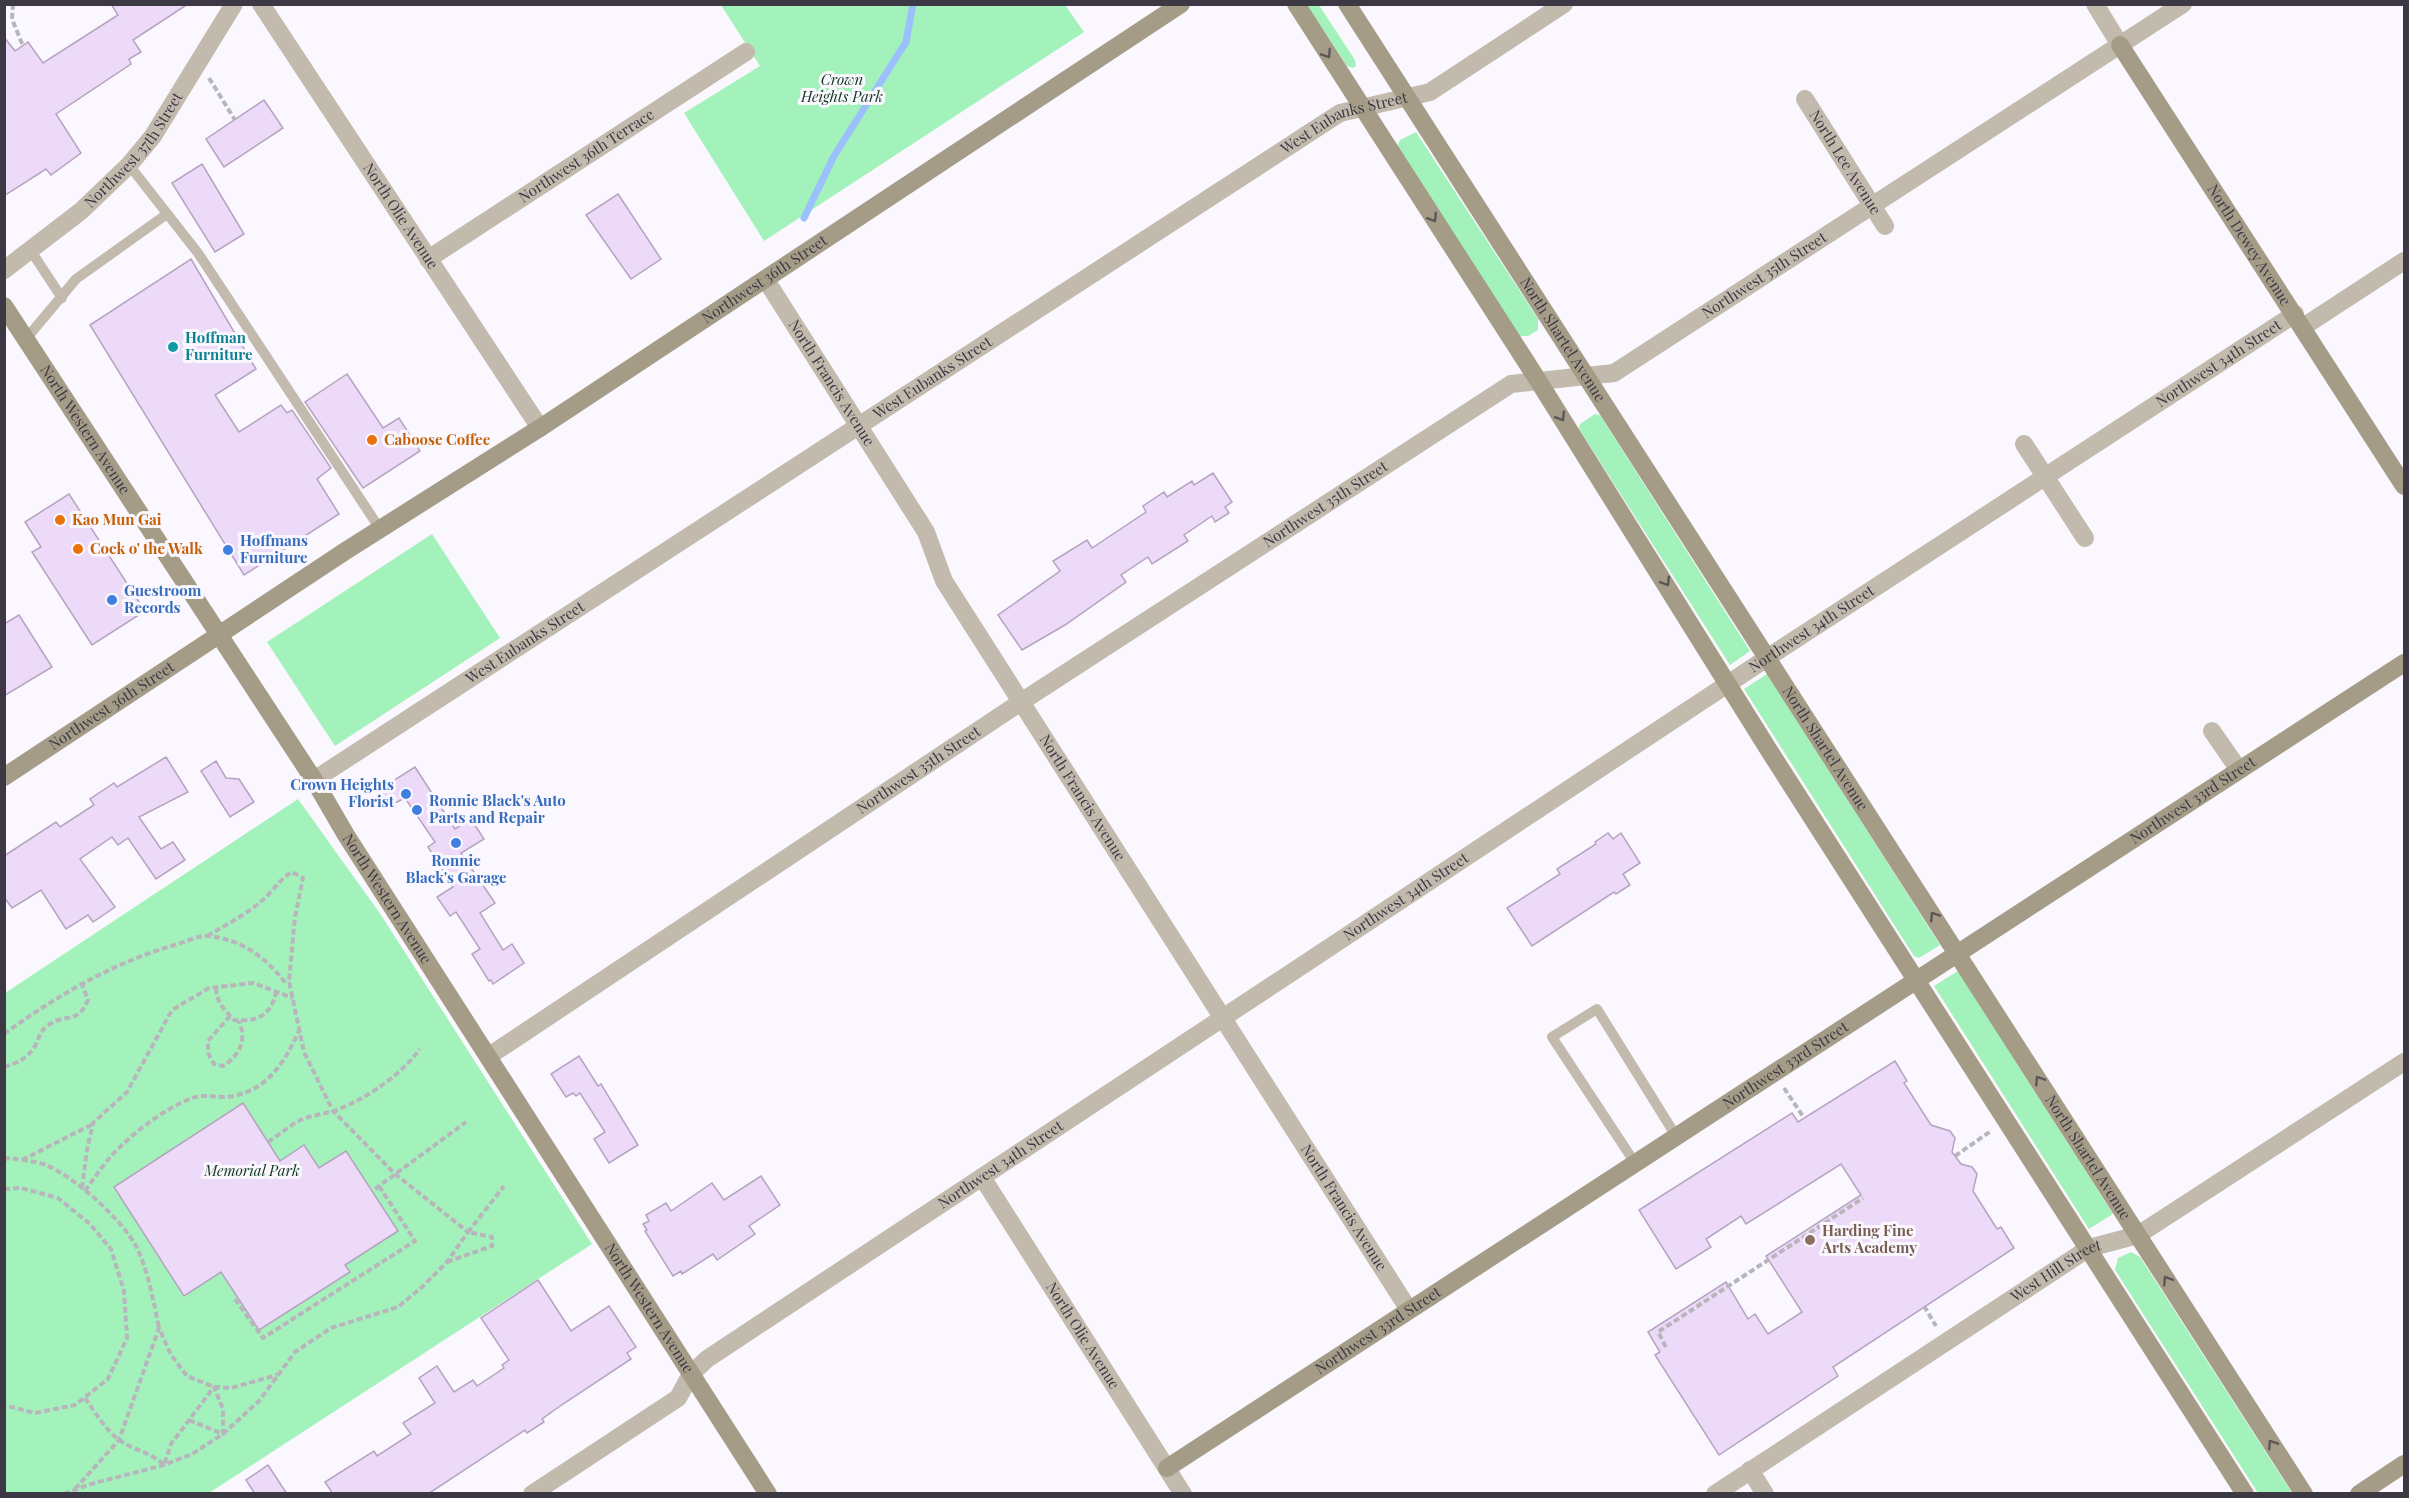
<svg xmlns="http://www.w3.org/2000/svg" width="2409" height="1498" viewBox="0 0 2409 1498" font-family="'Playfair Display',serif">
  <style>
    .green { fill: #a3f1bb }
    .lines { fill: none; stroke-linecap: round; stroke-linejoin: round }
    .stream { stroke: #9cbffe; stroke-width: 7 }
    .building { fill: #eddaf9; stroke: #b5a3c0; stroke-width: 1.5 }
    .path { stroke: #b8b5bd; stroke-width: 4; stroke-dasharray: 6 3; stroke-linecap: butt }
    .lane { stroke: #c1baad; stroke-width: 10 }
    .street { stroke: #c1baad; stroke-width: 18 }
    .secondary { stroke: #a59c88; stroke-width: 18 }
    .oneway { stroke: #5c5658 }
    .culture-dot { fill: #0f9aa8; stroke: #faf8fe; stroke-width: 2 }
    .food-dot { fill: #e8710a; stroke: #faf8fe; stroke-width: 2 }
    .shop-dot { fill: #3f7fe0; stroke: #faf8fe; stroke-width: 2 }
    .education-dot { fill: #8d6e63; stroke: #faf8fe; stroke-width: 2 }
    .labels { text-anchor: middle; stroke-width: 6; stroke-linejoin: round; paint-order: stroke }
    .park-label { font-size: 15px; font-style: italic; fill: #10371f; stroke: #faf8fe }
    .street-label { font-size: 15px; fill: #3c3844; stroke: #faf8fe }
    .culture-label { font-size: 15px; font-weight: bold; fill: #0d838f; stroke: #faf8fe; text-anchor: start }
    .food-label { font-size: 15px; font-weight: bold; fill: #c56008; stroke: #faf8fe; text-anchor: start }
    .shop-label { font-size: 15px; font-weight: bold; fill: #366cbe; stroke: #faf8fe; text-anchor: start }
    .education-label { font-size: 15px; font-weight: bold; fill: #785e54; stroke: #faf8fe; text-anchor: start }
  </style>
  <rect width="100%" height="100%" fill="#faf8fe"/>
  <g class="green">
    <path d="M721,5H1065L1084,32L764,241L684,113L760,66Z"/>
    <path d="M1307,5H1319L1355,60L1356,66L1353,68L1347,66Z"/>
    <path d="M1416,132L1538,319V330L1528,336H1519L1397,147L1400,140Z"/>
    <path d="M1595,414L1600,415L1750,651L1730,665L1579,429L1580,424Z"/>
    <path d="M432,534L500,638L335,746L267,642Z"/>
    <path d="M1767,674L1940,945L1919,958L1914,956L1744,689Z"/>
    <path d="M298,799L381,915L592,1244L209,1493H4L5,993Z"/>
    <path d="M1958,971L2113,1214L2089,1229L1934,986Z"/>
    <path d="M2131,1252L2140,1257L2292,1493H2258L2115,1270L2118,1258Z"/>
  </g>
  <g class="lines">
    <path class="stream" d="M804,218L834,156L906,42L913,4"/>
  </g>
  <g class="building">
    <path d="M111,4H188L133,40L141,52L129,59L131,64L56,114L81,153L51,175L46,169L4,196V37L15,51L28,42L43,63L118,15Z"/>
    <path d="M264,100L283,128L224,167L206,139Z"/>
    <path d="M202,164L244,234L215,252L172,183Z"/>
    <path d="M618,194L661,259L631,279L586,215Z"/>
    <path d="M191,259L256,369L215,395L239,432L281,405L287,413L292,410L331,468L317,479L339,514L244,575L90,325Z"/>
    <path d="M347,374L383,428L399,418L420,451L363,488L305,402Z"/>
    <path d="M1213,473L1232,502L1225,507L1229,513L1215,522L1212,516L1184,535L1188,541L1152,564L1148,557L1121,575L1126,582L1065,625L1022,650L998,615L1060,571L1053,561L1087,540L1092,548L1146,512L1143,506L1164,492L1167,497L1192,481L1194,485Z"/>
    <path d="M69,494L145,611L92,645L32,552L41,547L25,522Z"/>
    <path d="M19,615L52,667L4,696V624Z"/>
    <path d="M166,757L188,792L139,817L161,849L173,842L185,860L156,879L128,838L118,845L112,837L80,859L115,907L93,922L88,915L66,929L41,890L12,908L4,897V856L56,822L60,827L94,805L90,799L114,783L117,787Z"/>
    <path d="M216,761L226,778L239,779L254,802L230,817L201,771Z"/>
    <path d="M415,767L455,829L471,819L484,839L461,853L495,903L480,913L503,950L512,944L524,963L493,984L491,980L489,981L472,954L480,949L456,912L450,916L437,897L453,887L428,847L435,842L405,798L387,807L377,791Z"/>
    <path d="M1608,833L1613,839L1621,833L1640,863L1623,874L1630,885L1616,894L1614,892L1532,946L1507,908L1560,874L1557,869L1596,844L1595,842Z"/>
    <path d="M579,1056L598,1086L601,1084L638,1145L609,1163L594,1139L605,1132L580,1093L576,1096L573,1093L566,1097L551,1074Z"/>
    <path d="M1895,1061L1907,1081L1904,1083L1931,1125L1950,1131L1955,1138L1952,1152L1961,1164L1972,1167L1977,1174L1973,1191L1997,1229L2001,1227L2014,1248L1833,1367L1838,1376L1719,1455L1655,1355L1660,1352L1648,1332L1726,1282L1748,1319L1755,1314L1768,1334L1802,1312L1766,1256L1861,1195L1841,1164L1746,1224L1741,1216L1706,1239L1711,1247L1676,1269L1639,1210L1792,1113L1798,1122Z"/>
    <path d="M243,1103L280,1161L304,1145L319,1168L346,1151L398,1231L345,1265L350,1272L259,1330L221,1272L184,1296L114,1187Z"/>
    <path d="M761,1176L780,1205L749,1226L755,1234L717,1260L713,1254L682,1274L681,1271L673,1276L645,1231L647,1230L643,1224L649,1221L646,1215L666,1203L671,1211L712,1183L724,1200Z"/>
    <path d="M538,1280L571,1331L609,1306L636,1347L627,1353L631,1359L563,1404L542,1419L544,1422L527,1433L525,1430L428,1494H333L325,1482L374,1451L377,1456L411,1434L403,1423L435,1403L419,1378L437,1366L454,1392L473,1380L477,1386L504,1368L502,1365L509,1360L481,1318Z"/>
    <path d="M268,1465L287,1494H255L246,1480Z"/>
  </g>
  <g class="lines">
    <g class="path">
      <path d="M13,4L12,19L23,46"/>
      <path d="M209,78L235,120"/>
      <path d="M216,988C216,1001 225,1011 234,1020C257,1022 271,1016 276,992"/>
      <path d="M230,1016L208,1041V1053L214,1064L223,1066C240,1055 247,1040 239,1021"/>
      <path d="M4,1034C58,995 114,962 178,944C187,941 199,935 209,936C242,940 264,956 284,981H289"/>
      <path d="M4,1067C18,1063 28,1058 35,1046C40,1037 39,1032 47,1026C65,1012 77,1026 88,1000L82,984"/>
      <path d="M1784,1088L1804,1118"/>
      <path d="M268,1142C279,1135 291,1124 303,1119C313,1115 324,1114 334,1111C366,1099 400,1076 420,1049"/>
      <path d="M1955,1156L1991,1131"/>
      <path d="M4,1159L10,1158C21,1160 35,1161 46,1165C76,1178 122,1219 137,1248C148,1271 154,1303 159,1328"/>
      <path d="M22,1160L93,1124"/>
      <path d="M82,1188L87,1150L93,1123L127,1092L172,1010L209,988L253,983L293,998"/>
      <path d="M4,1189L21,1188L58,1198L90,1224L111,1249L124,1291L127,1338L108,1379L75,1405L35,1413L4,1405"/>
      <path d="M375,1189L466,1122"/>
      <path d="M85,1191C94,1178 103,1165 113,1154C134,1132 164,1109 192,1098C205,1093 219,1099 233,1096C269,1089 285,1061 299,1031"/>
      <path d="M447,1262L492,1246V1237L468,1232L504,1186"/>
      <path d="M235,1299L263,1338L415,1241L379,1186"/>
      <path d="M1924,1306L1936,1326"/>
      <path d="M1666,1347L1658,1332L1863,1198"/>
      <path d="M85,1398C95,1412 104,1428 118,1439C132,1450 151,1452 164,1465L171,1444L214,1387"/>
      <path d="M189,1420L223,1434V1409L214,1387"/>
      <path d="M75,1489L119,1440L159,1328L171,1355L187,1376L214,1387L231,1388L277,1375"/>
      <path d="M64,1494L91,1484L164,1465L192,1454L223,1434L259,1401L295,1352L331,1328L398,1307L422,1287L447,1262L468,1232L394,1173L333,1111L304,1052L289,981L295,917L303,878L292,872C282,877 276,887 268,895C251,912 228,924 207,936"/>
    </g>
    <g class="lane">
      <path d="M129,165L198,253L380,529"/>
      <path d="M31,251L62,298"/>
      <path d="M26,339L76,279L167,214"/>
      <path d="M1635,1163L1552,1037L1597,1009L1676,1136"/>
    </g>
    <g class="street">
      <path id="s1" d="M261,4L540,428"/>
      <path d="M2095,4L2120,45"/>
      <path id="s2" d="M1805,99L1885,226"/>
      <path id="s3" d="M428,259L746,52"/>
      <path id="s4" d="M4,270L81,211L129,165L153,136L234,4"/>
      <path id="s5" d="M766,280L926,532L944,581L1409,1310"/>
      <path d="M2303,327L2404,261"/>
      <path d="M2024,444L2085,538"/>
      <path d="M2212,731L2239,770"/>
      <path id="s6" d="M314,780L1340,113L1430,92L1564,4"/>
      <path id="s7" d="M489,1056L1021,702L1511,384L1614,373L2183,4"/>
      <path id="s8" d="M982,1177L1183,1494"/>
      <path d="M1750,1470L1765,1494"/>
      <path id="s9" d="M532,1494L678,1398L691,1374L707,1359L1767,658L2295,314"/>
      <path id="s10" d="M1715,1494L2089,1248L2138,1235L2404,1062"/>
    </g>
    <g class="secondary">
      <path d="M1296,4L1534,374L1770,752L2245,1494"/>
      <path id="s11" d="M1347,4L2304,1494"/>
      <path id="s12" d="M2120,45L2404,486"/>
      <path id="s13" d="M4,306L314,780L346,835L768,1494"/>
      <path id="s14" d="M4,777L347,550L540,428L1181,4"/>
      <path id="s15" d="M1167,1468L2404,663"/>
      <path d="M2359,1494L2404,1464"/>
    </g>
  </g>
  <defs><path id="oneway-chevron" d="M-2-3.5L2.5 0L-2 3.5" fill="none" stroke-width="1.6" stroke-linecap="round" stroke-linejoin="round" transform="scale(1.5)"/></defs>
  <g class="oneway">
    <use href="#oneway-chevron" transform="translate(1327 54) rotate(57)"/>
    <use href="#oneway-chevron" transform="translate(1433 218) rotate(58)"/>
    <use href="#oneway-chevron" transform="translate(1561 417) rotate(58)"/>
    <use href="#oneway-chevron" transform="translate(1666 582) rotate(58)"/>
    <use href="#oneway-chevron" transform="translate(1934 916) rotate(-123)"/>
    <use href="#oneway-chevron" transform="translate(2039 1080) rotate(-123)"/>
    <use href="#oneway-chevron" transform="translate(2167 1280) rotate(-122)"/>
    <use href="#oneway-chevron" transform="translate(2272 1444) rotate(-123)"/>
  </g>
  <circle class="culture-dot" cx="173" cy="347" r="6"/>
  <g class="food-dot">
    <circle cx="372" cy="440" r="6"/>
    <circle cx="60" cy="520" r="6"/>
    <circle cx="78" cy="549" r="6"/>
  </g>
  <g class="shop-dot">
    <circle cx="228" cy="550" r="6"/>
    <circle cx="112" cy="600" r="6"/>
    <circle cx="406" cy="794" r="6"/>
    <circle cx="417" cy="810" r="6"/>
    <circle cx="456" cy="843" r="6"/>
  </g>
  <circle class="education-dot" cx="1810" cy="1240" r="6"/>
  <g class="labels">
    <g class="park-label">
      <text x="842" y="85">Crown<tspan x="842" dy="17">Heights Park</tspan></text>
      <text x="252" y="1176">Memorial Park</text>
    </g>
    <g class="street-label">
      <text dy="5" stroke="none"><textPath href="#s6" startOffset="1224">West Eubanks Street</textPath></text>
      <text dy="5" stroke="none"><textPath href="#s4" startOffset="178">Northwest 37th Street</textPath></text>
      <text dy="5" stroke="none"><textPath href="#s3" startOffset="189">Northwest 36th Terrace</textPath></text>
      <text dy="5" stroke="none"><textPath href="#s2" startOffset="75">North Lee Avenue</textPath></text>
      <text dy="5" stroke="none"><textPath href="#s1" startOffset="254">North Olie Avenue</textPath></text>
      <text dy="5" stroke="none"><textPath href="#s12" startOffset="238">North Dewey Avenue</textPath></text>
      <text dy="5" stroke="none"><textPath href="#s7" startOffset="1506">Northwest 35th Street</textPath></text>
      <text dy="5" stroke="none"><textPath href="#s14" startOffset="909">Northwest 36th Street</textPath></text>
      <text dy="5" stroke="none"><textPath href="#s11" startOffset="399">North Shartel Avenue</textPath></text>
      <text dy="5" stroke="none"><textPath href="#s9" startOffset="2034">Northwest 34th Street</textPath></text>
      <text dy="5" stroke="none"><textPath href="#s6" startOffset="738">West Eubanks Street</textPath></text>
      <text dy="5" stroke="none"><textPath href="#s5" startOffset="122">North Francis Avenue</textPath></text>
      <text dy="5" stroke="none"><textPath href="#s13" startOffset="148">North Western Avenue</textPath></text>
      <text dy="5" stroke="none"><textPath href="#s7" startOffset="1002">Northwest 35th Street</textPath></text>
      <text dy="5" stroke="none"><textPath href="#s9" startOffset="1548">Northwest 34th Street</textPath></text>
      <text dy="5" stroke="none"><textPath href="#s6" startOffset="252">West Eubanks Street</textPath></text>
      <text dy="5" stroke="none"><textPath href="#s14" startOffset="129">Northwest 36th Street</textPath></text>
      <text dy="5" stroke="none"><textPath href="#s11" startOffset="885">North Shartel Avenue</textPath></text>
      <text dy="5" stroke="none"><textPath href="#s7" startOffset="516">Northwest 35th Street</textPath></text>
      <text dy="5" stroke="none"><textPath href="#s5" startOffset="608">North Francis Avenue</textPath></text>
      <text dy="5" stroke="none"><textPath href="#s15" startOffset="1224">Northwest 33rd Street</textPath></text>
      <text dy="5" stroke="none"><textPath href="#s9" startOffset="1062">Northwest 34th Street</textPath></text>
      <text dy="5" stroke="none"><textPath href="#s13" startOffset="706">North Western Avenue</textPath></text>
      <text dy="5" stroke="none"><textPath href="#s15" startOffset="738">Northwest 33rd Street</textPath></text>
      <text dy="5" stroke="none"><textPath href="#s11" startOffset="1371">North Shartel Avenue</textPath></text>
      <text dy="5" stroke="none"><textPath href="#s9" startOffset="576">Northwest 34th Street</textPath></text>
      <text dy="5" stroke="none"><textPath href="#s5" startOffset="1094">North Francis Avenue</textPath></text>
      <text dy="5" stroke="none"><textPath href="#s10" startOffset="408">West Hill Street</textPath></text>
      <text dy="5" stroke="none"><textPath href="#s13" startOffset="1192">North Western Avenue</textPath></text>
      <text dy="5" stroke="none"><textPath href="#s15" startOffset="252">Northwest 33rd Street</textPath></text>
      <text dy="5" stroke="none"><textPath href="#s8" startOffset="188">North Olie Avenue</textPath></text>
    </g>
    <g class="culture-label">
      <text x="185" y="343">Hoffman<tspan x="185" dy="17">Furniture</tspan></text>
    </g>
    <g class="food-label">
      <text x="384" y="445">Caboose Coffee</text>
      <text x="72" y="525">Kao Mun Gai</text>
      <text x="90" y="554">Cock o' the Walk</text>
    </g>
    <g class="shop-label">
      <text x="240" y="546">Hoffmans<tspan x="240" dy="17">Furniture</tspan></text>
      <text x="124" y="596">Guestroom<tspan x="124" dy="17">Records</tspan></text>
      <text x="394" y="790" text-anchor="end">Crown Heights<tspan x="394" dy="17">Florist</tspan></text>
      <text x="429" y="806">Ronnie Black's Auto<tspan x="429" dy="17">Parts and Repair</tspan></text>
      <text x="456" y="866" text-anchor="middle">Ronnie<tspan x="456" dy="17">Black's Garage</tspan></text>
    </g>
    <g class="education-label">
      <text x="1822" y="1236">Harding Fine<tspan x="1822" dy="17">Arts Academy</tspan></text>
    </g>
  </g>
  <rect width="2409" height="1498" fill="none" stroke="#3c3844" stroke-width="12"/>
</svg>
